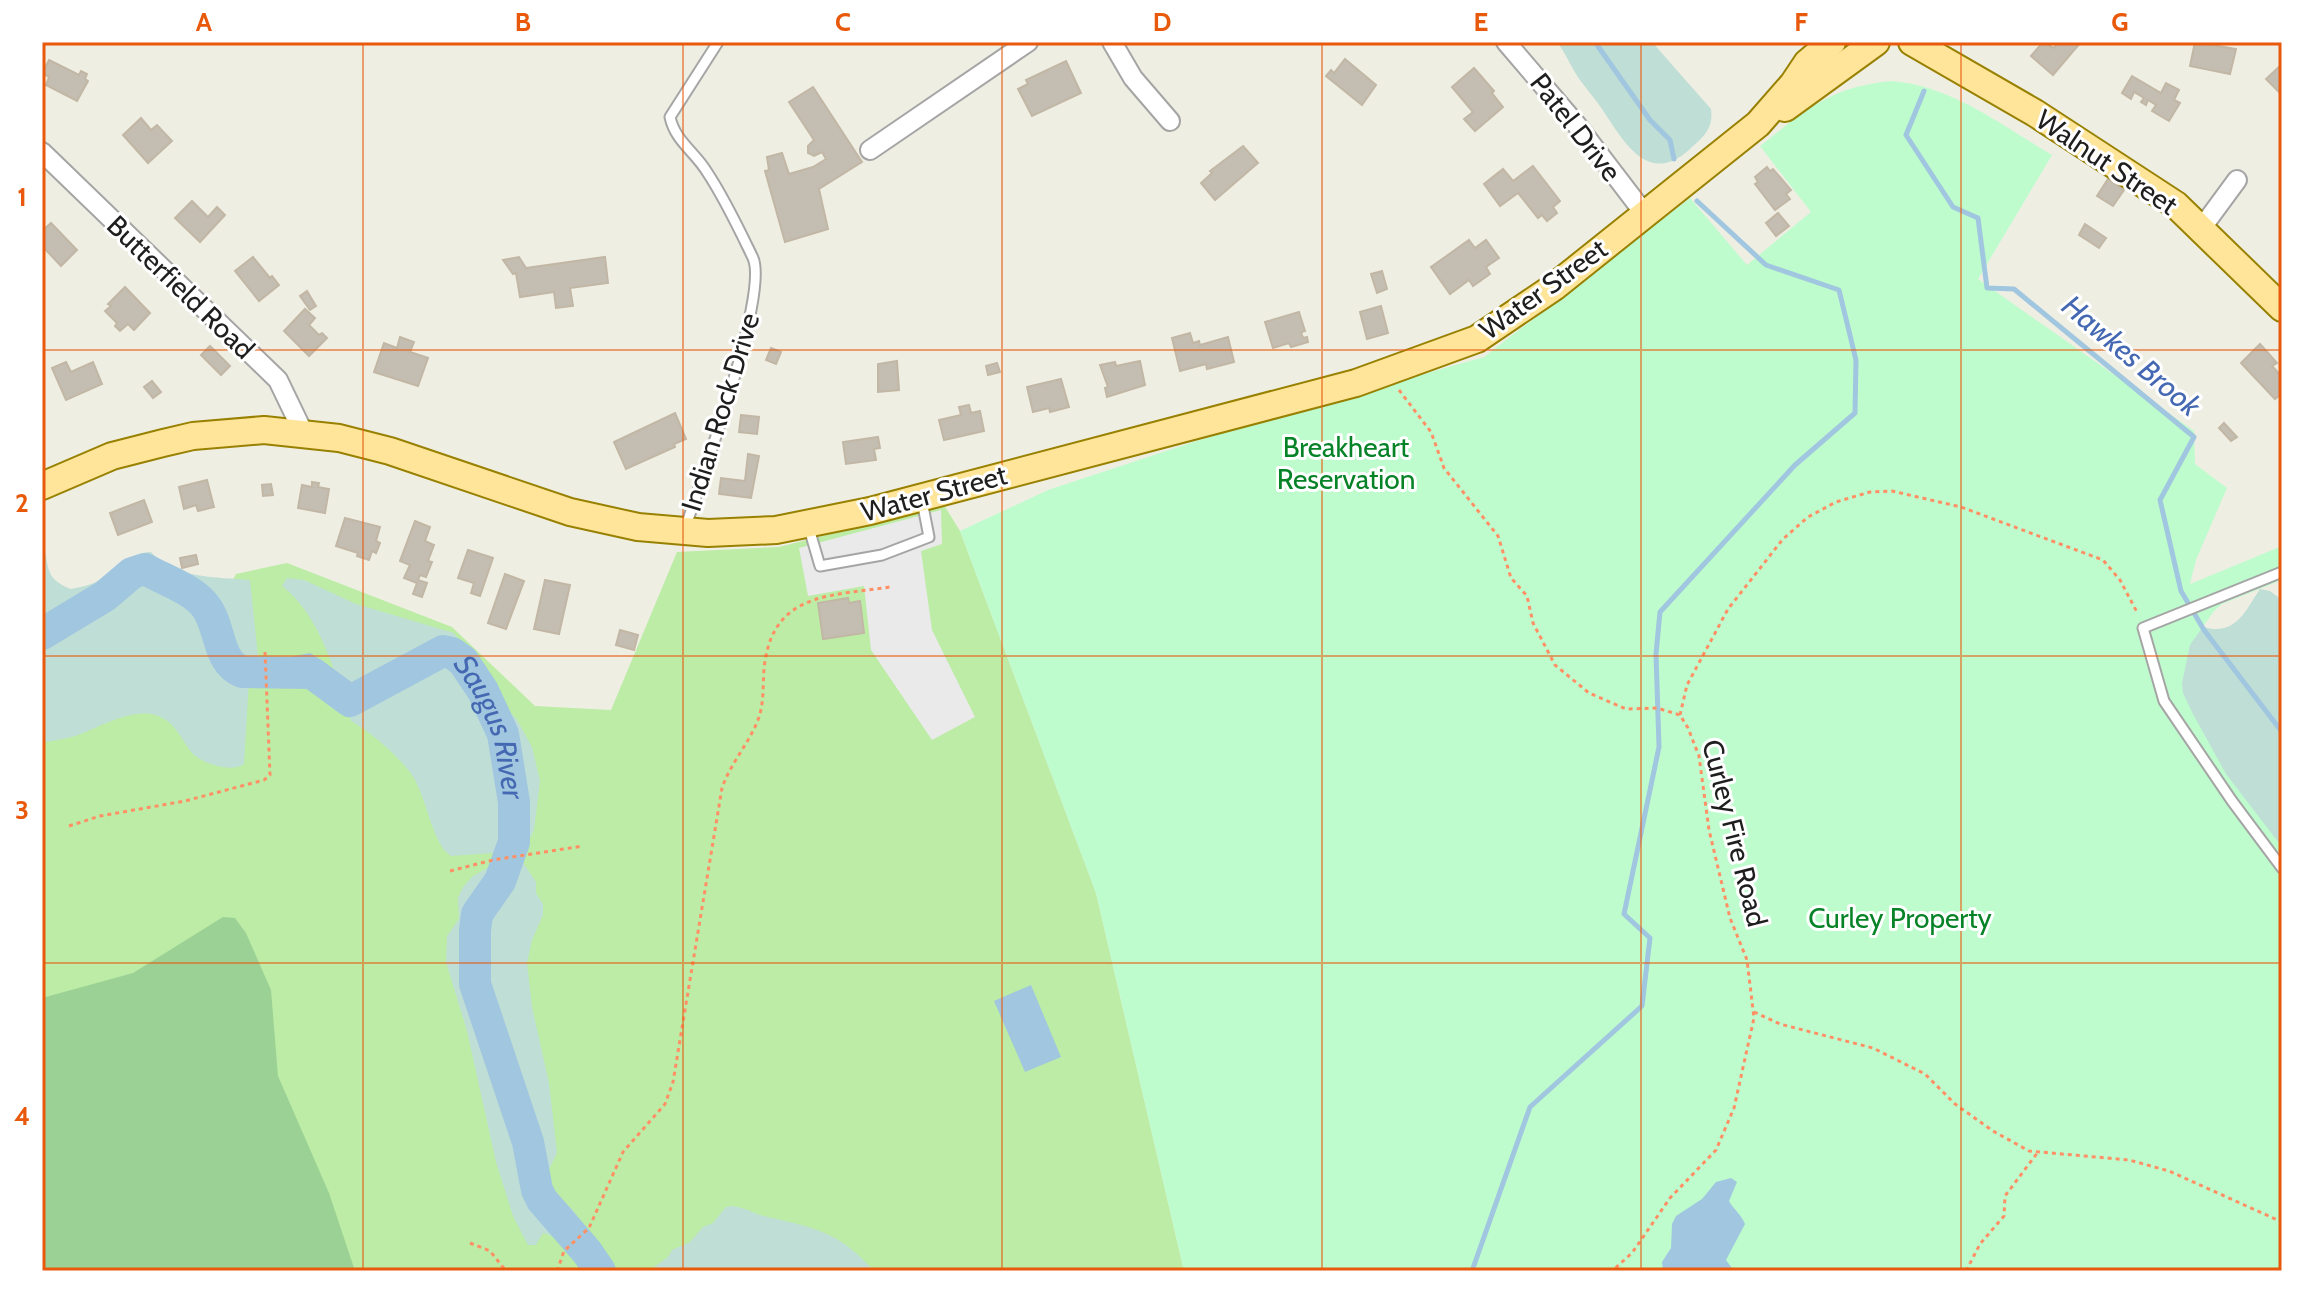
<svg xmlns="http://www.w3.org/2000/svg" width="2324" height="1313" viewBox="0 0 2324 1313" font-family="Cabin,sans-serif">
  <style>
    .grass { fill: #bceca6 }
    .forest { fill: #9cd196 }
    .wetland { fill: #bfded6 }
    .park { fill: #befcce }
    .parking { fill: #eaeaea }
    .water { fill: #a1c6df }
    .lines { fill: none; stroke-linecap: round; stroke-linejoin: round }
    .stream { stroke: #a1c6df; stroke-width: 5 }
    .river { stroke: #a1c6df; stroke-width: 32 }
    .building { fill: #c4bdb2; stroke: #c2b7a5; stroke-width: 2 }
    .service-casing { stroke: #a5a5a5; stroke-width: 13 }
    .minor-casing { stroke: #a5a5a5; stroke-width: 22 }
    .primary-casing { stroke: #988100; stroke-width: 30 }
    .path { stroke: #ff9065; stroke-width: 3; stroke-dasharray: 4 4; stroke-linecap: butt }
    .service { stroke: #fff; stroke-width: 9 }
    .minor { stroke: #fff; stroke-width: 18 }
    .primary { stroke: #ffe599; stroke-width: 26 }
    .grid { fill: none; stroke: #e8590c; stroke-width: 2; stroke-opacity: 0.55 }
    .labels { text-anchor: middle; stroke-width: 6; stroke-linejoin: round; paint-order: stroke }
    .street-label { font-size: 28px; fill: #1e1e1e; stroke: #fff }
    .park-label { font-size: 28px; fill: #068227; stroke: #fff }
    .water-label { font-size: 30px; font-style: italic; fill: #4568b2; stroke: #fff }
    .neatline { fill: none; stroke: #e8590c; stroke-width: 3 }
    .grid-label { font-size: 26px; text-anchor: middle; font-weight: bold; fill: #e8590c }
  </style>
  <rect width="100%" height="100%" fill="#efeee3"/>
  <path class="grass" d="M944,505L960,531L1096,893L1184,1271H42V681L215,613L236,574L287,563L452,627L535,706L611,710L677,552L779,547Z"/>
  <path class="forest" d="M223,917L235,918L246,933L271,990L278,1076L329,1193L355,1271H42V998L133,973Z"/>
  <g class="wetland">
    <path d="M1557,42H1652L1711,109C1714,129 1703,137 1689,150C1647,187 1623,140 1602,109C1596,100 1589,92 1583,84C1573,72 1567,55 1557,42Z"/>
    <path d="M42,543C51,565 42,578 71,589C79,587 88,586 96,582C114,572 128,552 151,552C174,579 217,577 250,580L259,666L233,668L249,680L244,764C231,773 204,764 193,754C184,744 178,728 166,720C140,702 103,726 78,735C67,739 54,740 42,743Z"/>
    <path d="M287,578L304,580L356,604L454,633L465,649L482,665L504,705L517,720L532,747L540,781L534,830L523,852L522,861L536,882V893L543,904V915L532,940L527,963L532,1007L549,1083L557,1153L548,1171V1183L556,1196L572,1209L616,1271H582C571,1256 563,1237 543,1233L536,1245H528L513,1216L496,1162L467,1031L446,962L447,936L459,919L458,898L463,887L473,876L495,864L493,853L451,856L444,850C430,829 427,803 415,780C404,760 371,732 351,721C335,675 322,617 282,586Z"/>
    <path d="M2260,589L2270,591L2282,600V853C2252,818 2182,723 2178,679C2177,667 2189,639 2193,626C2201,626 2206,628 2213,629C2239,631 2248,606 2260,589Z"/>
    <path d="M731,1206C745,1207 756,1215 768,1217C817,1228 840,1233 874,1271H649L668,1257L672,1250L690,1242L703,1227L713,1223L726,1207Z"/>
  </g>
  <path class="park" d="M1892,81C1952,86 2001,125 2052,155L1978,279L2194,431L2195,464L2227,488L2196,560L2190,584L2282,546V580L2222,604L2214,611L2190,645L2182,683L2183,693L2193,714L2226,774L2282,847V1271H1184L1096,893L960,531L1048,490L1251,423L1484,357L1690,198L1747,265L1811,212L1760,146C1807,109 1830,87 1892,81Z"/>
  <path class="parking" d="M941,510L942,544L921,551L932,630L975,717L932,740L871,650L864,586L808,596L799,548Z"/>
  <g class="water">
    <path d="M310,653L327,664L338,694C319,686 295,682 274,680C256,679 247,682 232,668L271,665L280,659Z"/>
    <path d="M1031,985L1061,1057L1025,1072L994,1001Z"/>
    <path d="M1731,1178L1737,1182L1729,1201C1734,1210 1741,1214 1745,1224L1726,1260L1734,1271H1663L1662,1262L1671,1248L1672,1224L1676,1216L1702,1199L1716,1182Z"/>
  </g>
  <g class="lines">
    <g class="stream">
      <path d="M1595,42L1650,120L1670,140L1674,159"/>
      <path d="M1924,91L1906,135L1953,207L1978,218L1987,288L2014,289L2194,437L2160,500L2181,591L2204,630L2282,732"/>
      <path d="M1472,1271L1530,1107L1642,1006L1650,938L1624,914L1659,747L1656,654L1660,612L1795,465L1855,413L1856,360L1839,290L1766,265L1697,201"/>
    </g>
    <path class="river" id="s1" d="M42,634L105,596L132,573L145,569C164,580 193,589 206,607C221,627 217,662 242,672L312,673L350,701L443,651L452,653L463,661L483,691L503,734L514,802V842L500,881L477,914L475,930V984L528,1142L537,1190L542,1200L587,1252L600,1271"/>
  </g>
  <g class="building">
    <path d="M2043,42L2054,48L2058,42H2081L2053,75L2031,56Z"/>
    <path d="M2195,42L2236,49L2230,74L2190,66Z"/>
    <path d="M1345,59L1376,85L1362,105L1326,76L1331,70L1334,73Z"/>
    <path d="M49,60L79,75L81,71L87,74L85,79L88,81L77,101L46,85L49,77L42,73Z"/>
    <path d="M1066,61L1081,93L1032,116L1018,89L1028,84L1026,80Z"/>
    <path d="M2282,64V95L2266,79Z"/>
    <path d="M1474,68L1494,91L1492,93L1503,107L1475,131L1464,119L1473,112L1452,87Z"/>
    <path d="M2132,76L2161,93L2166,83L2179,90L2174,100L2180,103L2169,121L2152,111L2156,105L2148,100L2146,105L2141,102L2144,98L2134,92L2131,99L2122,93Z"/>
    <path d="M813,87L862,162L819,189L828,229L785,242L765,171L769,170L767,157L782,153L789,174L813,167L826,159L822,152L814,156L808,153V146L814,140L789,102Z"/>
    <path d="M141,118L151,130L157,125L172,141L148,163L123,135Z"/>
    <path d="M1243,146L1258,163L1215,200L1201,183L1212,173L1210,171Z"/>
    <path d="M1533,166L1560,201L1553,207L1557,213L1547,221L1542,215L1538,218L1518,193L1500,206L1484,184L1503,169L1513,181Z"/>
    <path d="M1767,167L1770,171L1773,169L1791,190L1786,194L1790,199L1775,210L1755,184L1758,182L1755,177Z"/>
    <path d="M2108,179L2124,190L2113,206L2097,196Z"/>
    <path d="M192,201L208,217L217,207L225,215L200,242L175,218Z"/>
    <path d="M1778,213L1789,226L1776,236L1766,223Z"/>
    <path d="M51,223L77,250L61,266L45,249L42,253L44,233L42,231Z"/>
    <path d="M2085,224L2106,238L2099,248L2079,235Z"/>
    <path d="M1469,240L1475,248L1486,240L1499,258L1486,267L1490,274L1473,286L1469,280L1450,294L1431,267Z"/>
    <path d="M253,257L270,278L272,276L279,285L259,301L235,271Z"/>
    <path d="M519,257L526,268L605,257L608,283L570,288L573,306L556,308L554,292L520,297L516,273L513,274L503,260Z"/>
    <path d="M1382,271L1387,289L1377,293L1371,274Z"/>
    <path d="M125,287L150,313L134,330L128,324L120,331L115,326L117,323L105,311L111,306L108,304Z"/>
    <path d="M307,291L316,306L310,310L300,296Z"/>
    <path d="M1381,306L1388,333L1367,339L1360,312Z"/>
    <path d="M305,309L315,318L309,325L319,335L322,333L327,338L309,356L284,331Z"/>
    <path d="M1299,312L1305,331L1301,332L1303,338L1307,337L1308,342L1291,347L1289,343L1273,348L1265,322Z"/>
    <path d="M1190,333L1193,343L1199,341L1200,345L1228,337L1234,362L1207,369L1206,364L1180,371L1172,338Z"/>
    <path d="M400,337L414,342L410,352L428,358L418,386L374,372L384,343L397,348Z"/>
    <path d="M2260,344L2277,363L2272,366L2282,377V393L2275,399L2241,363Z"/>
    <path d="M210,346L230,366L221,375L201,355Z"/>
    <path d="M771,348L781,352L776,364L766,360Z"/>
    <path d="M897,361L899,390L878,392V364Z"/>
    <path d="M1140,361L1145,385L1107,397L1105,388L1108,387L1100,365L1115,362L1116,366Z"/>
    <path d="M66,362L71,372L93,362L102,384L66,400L52,368Z"/>
    <path d="M997,363L1000,372L988,375L986,366Z"/>
    <path d="M1061,379L1069,407L1050,412L1049,408L1033,412L1027,387Z"/>
    <path d="M152,381L161,392L153,398L144,387Z"/>
    <path d="M969,405L971,413L980,411L984,431L944,440L939,420L961,415L959,407Z"/>
    <path d="M675,413L686,439L674,444L675,447L626,469L614,442Z"/>
    <path d="M741,415L759,417L757,434L739,432Z"/>
    <path d="M2224,423L2237,437L2231,441L2219,428Z"/>
    <path d="M878,437L880,448L874,449L876,460L846,464L843,442Z"/>
    <path d="M748,454L759,456L751,498L719,494L721,478L745,481Z"/>
    <path d="M207,480L214,507L198,511L196,505L184,509L179,487Z"/>
    <path d="M312,482L319,483L318,487L329,489L325,513L298,508L302,485L312,487Z"/>
    <path d="M271,484L273,495L263,496L262,485Z"/>
    <path d="M144,500L152,522L118,535L110,513Z"/>
    <path d="M345,518L380,527L376,541L380,543L376,553L372,551L369,560L357,556L358,553L336,546Z"/>
    <path d="M415,521L430,527L425,541L434,545L428,561L432,562L426,577L420,575L418,580L427,583L422,597L413,594L417,583L404,578L410,565L400,561Z"/>
    <path d="M468,550L493,558L480,596L471,593L474,583L458,578Z"/>
    <path d="M196,555L198,564L182,568L180,558Z"/>
    <path d="M505,574L524,581L506,629L488,623Z"/>
    <path d="M545,580L570,585L559,634L534,629Z"/>
    <path d="M848,598L849,603L860,601L864,633L823,639L818,603Z"/>
    <path d="M620,630L638,635L634,650L616,645Z"/>
  </g>
  <g class="lines">
    <defs>
      <g id="service">
        <path d="M808,525L820,566L882,555L929,537L922,501"/>
        <path d="M685,529C700,482 769,295 753,258C739,229 725,199 707,172C695,152 675,141 670,117L718,42"/>
        <path d="M2282,572L2143,628L2164,701L2232,801L2282,868"/>
      </g>
      <g id="minor">
        <path d="M1112,42L1133,78L1170,121"/>
        <path d="M1506,42L1576,124L1644,213"/>
        <path d="M870,150L1028,42"/>
        <path d="M42,152L278,380L304,434"/>
        <path d="M2201,229L2237,180"/>
      </g>
      <g id="primary">
        <path d="M1912,42L2035,113L2176,205L2282,308"/>
        <path d="M1785,108L1876,42"/>
        <path d="M42,486L112,456L163,443L193,436L264,430L339,438L390,451L570,512L638,527L708,533L776,530L870,511L1356,383L1477,339L1554,287L1758,124L1793,84L1807,63L1832,42"/>
      </g>
    </defs>
    <use href="#service" class="service-casing"/>
    <use href="#minor" class="minor-casing"/>
    <use href="#primary" class="primary-casing"/>
    <g class="path">
      <path d="M1399,390L1431,432L1444,468L1498,536L1511,578L1527,596L1533,623L1555,665L1589,693L1626,709L1657,708L1680,715L1688,728L1699,756L1709,830L1730,918L1747,960L1754,1018L1734,1108L1716,1150L1670,1198L1632,1253L1612,1271"/>
      <path d="M1680,715L1687,685L1728,609L1783,539L1808,517L1836,502L1870,492L1892,491L1961,507L2103,560L2120,580L2138,614"/>
      <path d="M69,826L100,816L185,801L264,780L270,775L265,652"/>
      <path d="M450,871L493,860L583,846"/>
      <path d="M1754,1012L1780,1024L1873,1048L1925,1074L1955,1104L1993,1131L2029,1151L2129,1160L2169,1171L2282,1222"/>
      <path d="M470,1243L490,1251L506,1271"/>
      <path d="M557,1271L564,1251L589,1228L623,1152L665,1104L673,1082L722,788C731,762 751,741 759,717C765,699 762,679 765,661C776,591 834,596 890,587"/>
      <path d="M1966,1271L1980,1244L2004,1216L2005,1196L2038,1152"/>
    </g>
    <use href="#service" class="service"/>
    <use href="#minor" class="minor"/>
    <use href="#primary" class="primary"/>
  </g>
  <path class="grid" d="M363,42V1271M683,42V1271M1002,42V1271M1322,42V1271M1641,42V1271M1961,42V1271M42,350H2282M42,656H2282M42,963H2282"/>
  <g class="labels">
    <g class="street-label">
      <text transform="translate(1576 127) rotate(52)" y="10">Patel Drive</text>
      <text transform="translate(2107 162) rotate(34)" y="10">Walnut Street</text>
      <text transform="translate(181 287) rotate(44)" y="10">Butterfield Road</text>
      <text transform="translate(1543 289) rotate(-36)" y="10">Water Street</text>
      <text transform="translate(720 412) rotate(-73)" y="10">Indian Rock Drive</text>
      <text transform="translate(934 493) rotate(-15)" y="10">Water Street</text>
      <text transform="translate(1735 833) rotate(76)" y="10">Curley Fire Road</text>
    </g>
    <g class="park-label">
      <text x="1346" y="457">Breakheart<tspan x="1346" dy="32">Reservation</tspan></text>
      <text x="1900" y="928">Curley Property</text>
    </g>
    <g class="water-label">
      <text transform="translate(2131 356) rotate(40)" y="10">Hawkes Brook</text>
      <text dy="10" stroke="none"><textPath href="#s1" startOffset="590">Saugus River</textPath></text>
    </g>
  </g>
  <rect width="2324" height="1313" fill="none" stroke="#ffffff" stroke-width="88"/>
  <rect x="44" y="44" width="2236" height="1225" class="neatline"/>
  <g class="grid-label">
    <text x="204" y="31">A</text>
    <text x="523" y="31">B</text>
    <text x="843" y="31">C</text>
    <text x="1162" y="31">D</text>
    <text x="1481" y="31">E</text>
    <text x="1801" y="31">F</text>
    <text x="2120" y="31">G</text>
    <text x="22" y="206">1</text>
    <text x="22" y="512">2</text>
    <text x="22" y="819">3</text>
    <text x="22" y="1125">4</text>
  </g>
</svg>
